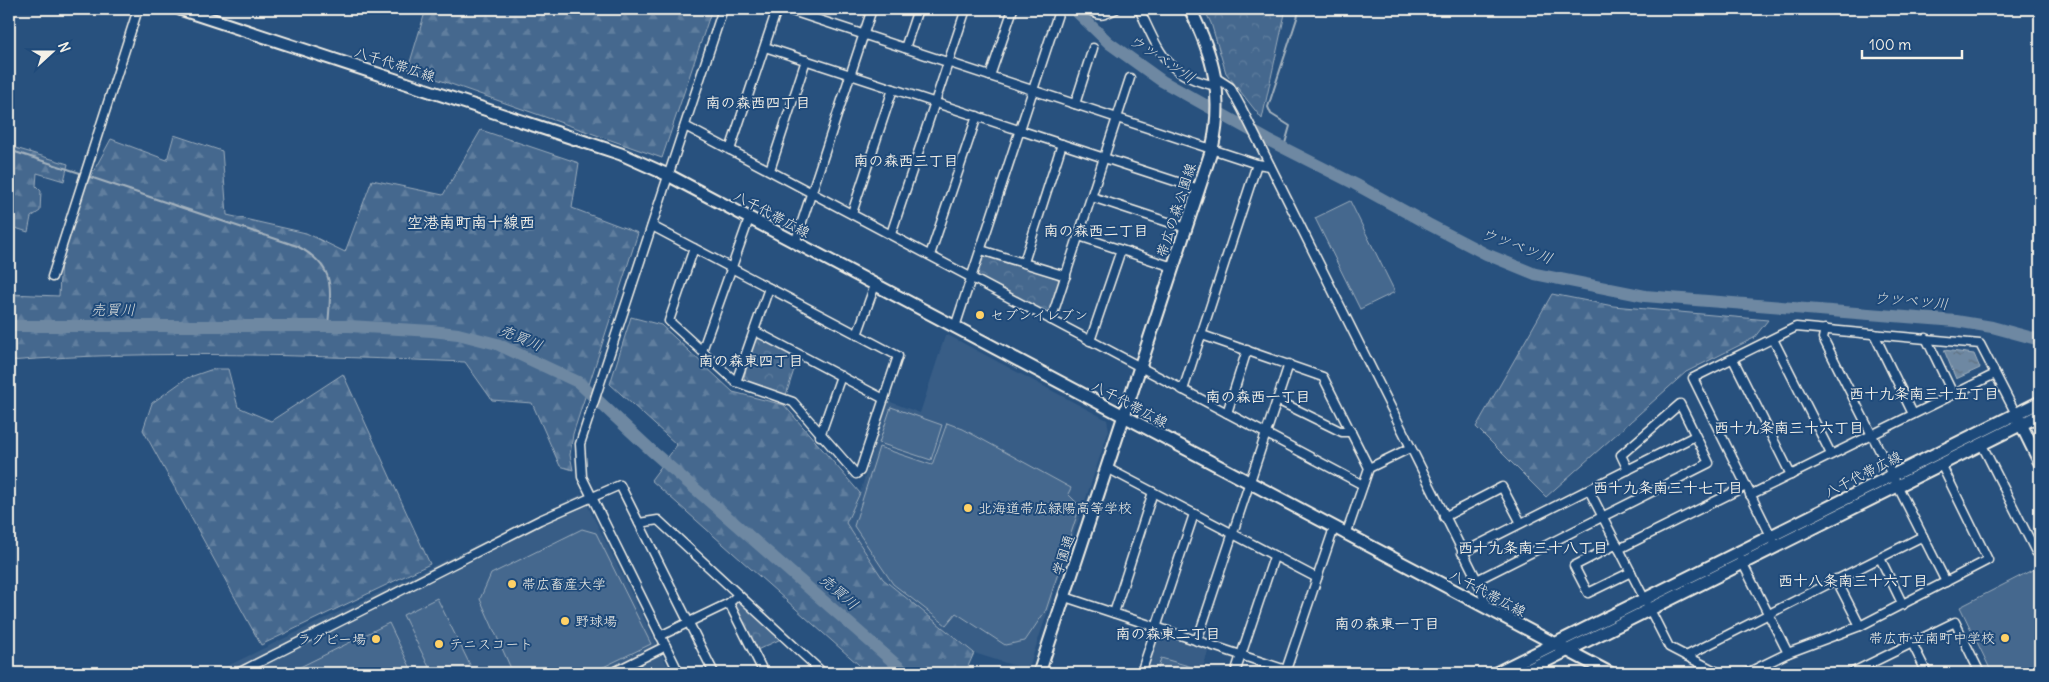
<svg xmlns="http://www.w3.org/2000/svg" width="2049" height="682" viewBox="0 0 2049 682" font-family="Delius,'Klee One',sans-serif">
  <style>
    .built { fill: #375d86 }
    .grass { fill: #45688e; stroke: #9cacbb }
    .forest { fill: url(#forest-firs); stroke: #9cacbb }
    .park { fill: url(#park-crowns); stroke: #9cacbb }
    .water { fill: url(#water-ripples); stroke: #a4b2be }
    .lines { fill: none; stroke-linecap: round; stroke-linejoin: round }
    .stream { stroke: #a4b2be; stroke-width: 2 }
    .river { stroke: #6e88a2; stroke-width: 12 }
    .street-casing { stroke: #f4f1e8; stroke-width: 11 }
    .secondary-casing { stroke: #f4f1e8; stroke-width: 15 }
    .street { stroke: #1f4a7a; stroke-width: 8 }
    .secondary { stroke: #1f4a7a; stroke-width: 11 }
    .poi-dot { fill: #ffd166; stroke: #1f4a7a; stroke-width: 2 }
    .labels { text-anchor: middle; stroke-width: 4; stroke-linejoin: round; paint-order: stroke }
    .street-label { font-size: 14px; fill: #f4f1e8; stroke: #1f4a7a }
    .poi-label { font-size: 14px; fill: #f4f1e8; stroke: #1f4a7a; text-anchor: start }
    .water-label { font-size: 15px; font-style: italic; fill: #d9dcda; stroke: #1f4a7a }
    .neighbourhood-label { font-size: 15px; font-weight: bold; fill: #f4f1e8; stroke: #1f4a7a }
    .quarter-label { font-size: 16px; font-weight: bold; fill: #f4f1e8; stroke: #1f4a7a }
  </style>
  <defs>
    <pattern id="forest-firs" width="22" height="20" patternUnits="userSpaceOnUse" patternTransform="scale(1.25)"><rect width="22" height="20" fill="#45688e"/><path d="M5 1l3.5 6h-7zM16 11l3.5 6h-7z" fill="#607e9e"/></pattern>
    <pattern id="park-crowns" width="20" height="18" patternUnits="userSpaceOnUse" patternTransform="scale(1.25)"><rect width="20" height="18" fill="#45688e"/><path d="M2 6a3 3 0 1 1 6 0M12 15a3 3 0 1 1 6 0" fill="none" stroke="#607e9e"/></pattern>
    <pattern id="water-ripples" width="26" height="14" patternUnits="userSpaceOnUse" patternTransform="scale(1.25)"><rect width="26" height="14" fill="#6e88a2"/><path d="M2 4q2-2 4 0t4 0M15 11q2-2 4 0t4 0" fill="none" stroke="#5f6e7d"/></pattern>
  </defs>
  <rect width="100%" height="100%" fill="#28517e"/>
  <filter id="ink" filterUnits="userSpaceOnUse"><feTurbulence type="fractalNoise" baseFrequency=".02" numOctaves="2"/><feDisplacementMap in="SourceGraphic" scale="10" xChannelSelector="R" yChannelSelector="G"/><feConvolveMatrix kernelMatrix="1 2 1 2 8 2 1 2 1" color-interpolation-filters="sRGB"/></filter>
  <g filter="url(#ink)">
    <g class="built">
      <path d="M948,335L1107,420L1109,430L1028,670L974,653L883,579L846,523L860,493L888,401L920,413L945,336Z"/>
      <path d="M582,494L671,673H213Z"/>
      <path d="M1157,633L1209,649L1201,673H1145Z"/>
    </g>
    <g class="grass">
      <path d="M1350,201L1395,292L1360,309L1315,218Z"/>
      <path d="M891,407L942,425L931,460L879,443Z"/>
      <path d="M947,423L963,429L1071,488L1068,494L1080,506L1046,610L1025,641L1005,645L956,613L946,625L893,584L854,526L879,447L932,465Z"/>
      <path d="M582,529L596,533L651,644L591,673H513L480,599L491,574Z"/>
      <path d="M2040,566V673H1992L1960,607Z"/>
      <path d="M437,598L474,673H432L403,615Z"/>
      <path d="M389,623L413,673H288Z"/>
      <path d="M1161,658L1199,669L1198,673H1157Z"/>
    </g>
    <g class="forest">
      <path d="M426,9H712L662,158L408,69Z"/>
      <path d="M481,130L579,163L572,208L638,233L573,434L570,455L573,470L560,466L532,403L492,400L465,362C314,356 159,349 9,361V294L59,296L61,258L86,185L111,139L167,160L174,135L222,151L227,215L306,233L345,252L372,180L443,195Z"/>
      <path d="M9,146L68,164L64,181L37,173L36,186L41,191L40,211L31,217L28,232L9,226Z"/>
      <path d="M1552,294L1613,306L1768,320L1754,338L1686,372L1546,497L1476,427Z"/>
      <path d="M631,317L661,325L733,392L784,405L860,493L846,523L883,579L974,653L965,673H868L651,480L677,445L610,384Z"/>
      <path d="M213,369H228L238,407L271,421L343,374L430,564L261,645L143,430L152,403L187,378Z"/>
    </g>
    <g class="park">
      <path d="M1204,9H1286L1262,119L1226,73L1211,23Z"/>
      <path d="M985,254L1057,278L1060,282L1051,310L1045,313L979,278L977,274Z"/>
      <path d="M762,338L798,357L786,395L746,382L744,377L755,340Z"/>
      <path d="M741,602L781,639L757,650L734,606L735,603Z"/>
    </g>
    <path class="water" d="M1944,350L1974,354L1980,368L1956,379Z"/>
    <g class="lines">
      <g class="stream">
        <path d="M1284,147L1290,126L1271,114L1268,107L1300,9"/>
        <path d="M9,150L83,174"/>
        <path d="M87,176L297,246C336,267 331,286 328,326"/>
      </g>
      <g class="river">
        <path d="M1074,9L1109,43L1162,81L1268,140L1355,184L1428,224L1486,254L1535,274L1645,296L1956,321L1992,327L2040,340"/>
        <path d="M9,326H349L432,331L458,334L497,344L578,382L653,452L906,673"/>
      </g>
      <defs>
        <g id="street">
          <path d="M786,9L1257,164L1270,166"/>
          <path d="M1090,9C1100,19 1105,14 1116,9"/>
          <path d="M1139,9C1160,52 1165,76 1217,86"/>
          <path d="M765,47L1199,189"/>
          <path d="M905,48L918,9"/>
          <path d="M990,76L1013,9"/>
          <path d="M1216,78L1230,87L1242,109L1477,580L1488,609"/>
          <path d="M1075,104L1093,48"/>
          <path d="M685,126L1363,485"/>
          <path d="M730,150L777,9"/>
          <path d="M770,170L806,60"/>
          <path d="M1092,197L1186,228"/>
          <path d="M852,213L893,89"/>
          <path d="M652,226L898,356L860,471L856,474L793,402L736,382L669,321L694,248"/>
          <path d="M891,234L966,9"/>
          <path d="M1079,236L1173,267"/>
          <path d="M795,243L872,9"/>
          <path d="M981,250L1066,276"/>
          <path d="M930,255L977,116"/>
          <path d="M1024,262L1062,144"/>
          <path d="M52,277L138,9"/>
          <path d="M1051,320L1130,78"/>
          <path d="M955,327L1058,14"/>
          <path d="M1825,329L1823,338L1946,582"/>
          <path d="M755,331L884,399"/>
          <path d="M1874,334L1913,414"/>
          <path d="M857,335L875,285"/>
          <path d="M1202,335L1323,377L1369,468L1346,535"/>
          <path d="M1926,338L1953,394"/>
          <path d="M1773,339L1831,454"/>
          <path d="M1090,341L1121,250"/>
          <path d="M702,351L749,219"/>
          <path d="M1733,359L1791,475"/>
          <path d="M736,382L769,288"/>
          <path d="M1183,390L1257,164"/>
          <path d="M1277,400L1342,432H1351"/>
          <path d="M1227,413L1247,350"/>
          <path d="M820,436L841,376"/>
          <path d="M1981,443L2036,552L2040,550"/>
          <path d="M1107,468L1317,578"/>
          <path d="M1369,468L1410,448"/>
          <path d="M1589,490L1669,647L1719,673"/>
          <path d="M1750,495L1995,374"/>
          <path d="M1444,517L1502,487L1521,523"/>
          <path d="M639,523L658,520L823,673"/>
          <path d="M1773,540L1693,378L1796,327L1980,344L2016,414"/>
          <path d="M1617,544L1574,566L1588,593L1631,572"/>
          <path d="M1619,549L1746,486"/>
          <path d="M1462,553L1695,436"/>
          <path d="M1880,558L1903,605"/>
          <path d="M1741,560L1788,653"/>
          <path d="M1836,579L1860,626"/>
          <path d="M1477,580L1709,463L1680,404L1621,455L1628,470"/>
          <path d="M1065,597L1286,670"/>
          <path d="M729,603L764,673"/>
          <path d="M1114,613L1153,492"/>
          <path d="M660,636L729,603L738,595"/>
          <path d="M1197,641L1289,364"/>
          <path d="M1912,643L1927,673"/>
          <path d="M1686,656L1923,536"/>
          <path d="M238,673L540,520L620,485L714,673"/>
          <path d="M612,673L666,646"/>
          <path d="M679,673L582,477L580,444L723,9"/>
          <path d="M1141,673L1194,514"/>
          <path d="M1235,673L1274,557"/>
          <path d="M1285,673L1334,528"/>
          <path d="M1747,673L1788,653L1860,626L1988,560L1941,464"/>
          <path d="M1851,673L1955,622L1980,673"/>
        </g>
        <g id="secondary">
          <path d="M180,9L585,142L621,154L668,175L1610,673"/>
          <path d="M2018,418L2040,463"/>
          <path d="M1039,673L1212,149C1224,95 1214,57 1190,9"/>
          <path d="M1496,673L2040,402"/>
          <path d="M1522,673L2040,415"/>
        </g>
      </defs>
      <use href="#street" class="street-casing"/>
      <use href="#secondary" class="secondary-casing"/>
      <use href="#street" class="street"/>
      <use href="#secondary" class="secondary"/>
    </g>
  </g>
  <g class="poi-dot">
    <circle cx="980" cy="315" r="5"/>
    <circle cx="968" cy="508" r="5"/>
    <circle cx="512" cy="584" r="5"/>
    <circle cx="565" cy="621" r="5"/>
    <circle cx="2005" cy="638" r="5"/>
    <circle cx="376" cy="639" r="5"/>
    <circle cx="439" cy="644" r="5"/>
  </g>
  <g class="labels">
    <g class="street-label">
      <text transform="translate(395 64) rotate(18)" y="5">八千代帯広線</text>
      <text transform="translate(1176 210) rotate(-72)" y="5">帯広の森公園線</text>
      <text transform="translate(772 214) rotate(28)" y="5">八千代帯広線</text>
      <text transform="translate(1130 404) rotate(28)" y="5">八千代帯広線</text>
      <text transform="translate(1863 474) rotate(-27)" y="5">八千代帯広線</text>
      <text transform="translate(1063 555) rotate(-72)" y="5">学園通</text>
      <text transform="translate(1488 593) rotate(28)" y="5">八千代帯広線</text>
    </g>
    <g class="poi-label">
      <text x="990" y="320">セブンイレブン</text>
      <text x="978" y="513">北海道帯広緑陽高等学校</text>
      <text x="522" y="589">帯広畜産大学</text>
      <text x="575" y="626">野球場</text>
      <text x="1995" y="643" text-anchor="end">帯広市立南町中学校</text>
      <text x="366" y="644" text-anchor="end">ラグビー場</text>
      <text x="449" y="649">テニスコート</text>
    </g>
    <g class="water-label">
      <text transform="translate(1162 59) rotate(33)" y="5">ウツベツ川</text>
      <text transform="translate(1517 246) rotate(21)" y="5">ウツベツ川</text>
      <text transform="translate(1911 301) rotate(5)" y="5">ウツベツ川</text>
      <text x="113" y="315">売買川</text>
      <text transform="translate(521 338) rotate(23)" y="5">売買川</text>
      <text transform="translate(839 592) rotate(41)" y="5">売買川</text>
    </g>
    <g class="neighbourhood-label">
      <text x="758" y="108">南の森西四丁目</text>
      <text x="906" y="166">南の森西三丁目</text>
      <text x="1096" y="236">南の森西二丁目</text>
      <text x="751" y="366">南の森東四丁目</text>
      <text x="1924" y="399">西十九条南三十五丁目</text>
      <text x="1258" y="402">南の森西一丁目</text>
      <text x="1789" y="433">西十九条南三十六丁目</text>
      <text x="1668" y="493">西十九条南三十七丁目</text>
      <text x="1533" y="553">西十九条南三十八丁目</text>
      <text x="1853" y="586">西十八条南三十六丁目</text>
      <text x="1387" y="629">南の森東一丁目</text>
      <text x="1168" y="639">南の森東二丁目</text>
    </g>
    <g class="quarter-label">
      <text x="471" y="228">空港南町南十線西</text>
    </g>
  </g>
  <rect width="2049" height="682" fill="none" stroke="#1f4a7a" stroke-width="30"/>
  <rect x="15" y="15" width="2019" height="652" fill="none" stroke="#f4f1e8" stroke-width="2" filter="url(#ink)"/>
  <g transform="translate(52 52) rotate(69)" stroke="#1f4a7a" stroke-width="4" paint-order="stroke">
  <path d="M0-4L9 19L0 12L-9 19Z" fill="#f4f1e8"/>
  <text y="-8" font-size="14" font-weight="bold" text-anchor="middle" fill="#f4f1e8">N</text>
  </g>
  <path d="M1862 50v8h100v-8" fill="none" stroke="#f4f1e8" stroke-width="2.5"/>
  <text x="1869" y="50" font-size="15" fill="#f4f1e8" stroke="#1f4a7a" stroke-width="4" paint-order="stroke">100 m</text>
</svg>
